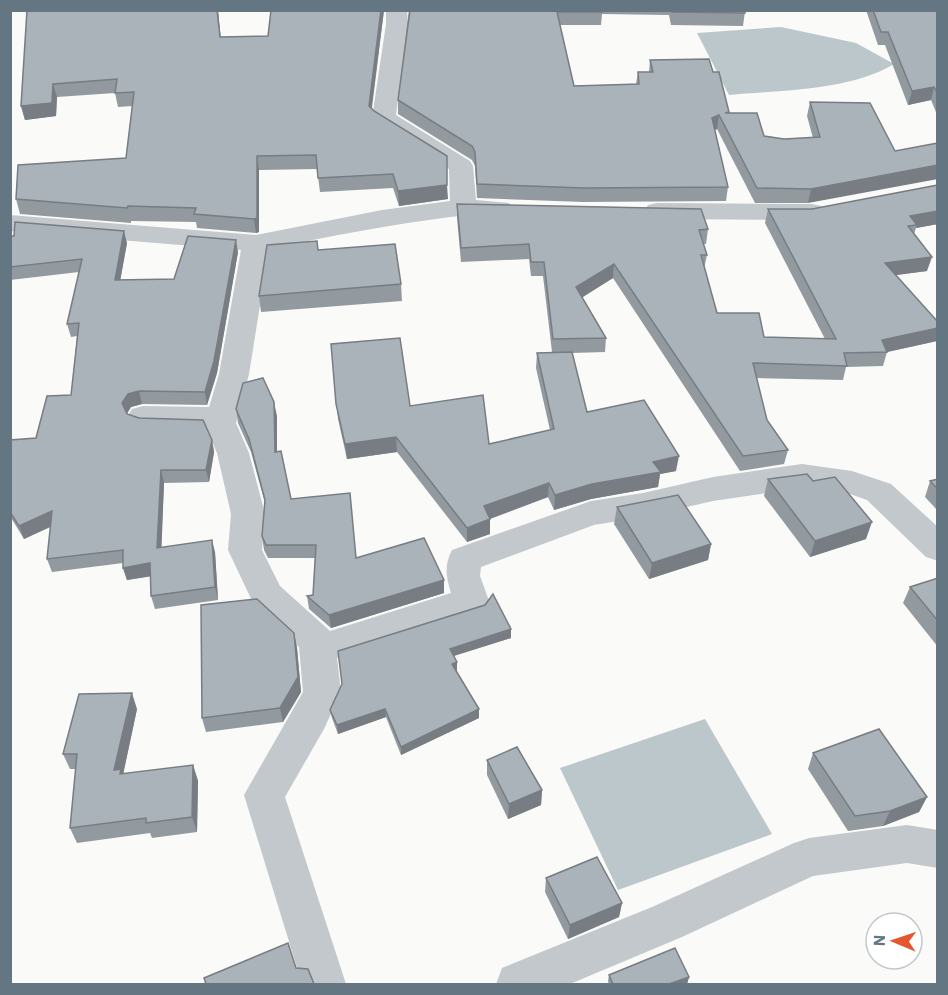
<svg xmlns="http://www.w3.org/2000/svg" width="948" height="995" viewBox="0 0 948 995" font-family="'IBM Plex Sans',sans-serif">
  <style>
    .water { fill: #bbc7cb }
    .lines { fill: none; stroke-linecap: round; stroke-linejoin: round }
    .street { fill: #c3c8cc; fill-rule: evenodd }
    .wall { fill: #929a9f }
    .shaded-wall { fill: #777d82 }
    .building { fill: #aab3b9; stroke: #777d82; stroke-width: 1.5 }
  </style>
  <rect width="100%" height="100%" fill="#fafaf8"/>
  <g class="water">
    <path d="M781,27L856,43L894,64C850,91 779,90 729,95L697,33Z"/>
    <path d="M705,719L772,834L618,890L560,768Z"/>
  </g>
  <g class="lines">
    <g class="street">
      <path d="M386,10H407L408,24L396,115L470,161L473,166L476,200L509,203L513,209L509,215C490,219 470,214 450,217C389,225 329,236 269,249L249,374L236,423L249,453L265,514L262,550L280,586L330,631L451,593C446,577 444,565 452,550L591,501L643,493L713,477L802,464L852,471L891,484L938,527V561L926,557L867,500L850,494L802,488L713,501L643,517L594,525L481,567L480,576L489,601L484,611L337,658L341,692L324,729L285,797L346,984H302L244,795L303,692L299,647L254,605L228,550L231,514L217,453L207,430L143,428L132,425L127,417L132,409L143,406L209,407L219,374L241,250L10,231V215L256,235L382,210L450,201L449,169L376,123L372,118L386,24Z"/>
      <path d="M657,203L812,204L821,206L825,212L821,218L812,220L657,219L648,217L644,211L648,205Z"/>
      <path d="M907,825L938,830V868L907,863L813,876L682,937L570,984H496L502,968L652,907L794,843L809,838Z"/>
    </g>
  </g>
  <g class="wall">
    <path d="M27,10H218L220,37L268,36L271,10H384L372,108L448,199L399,206L393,188L320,192L317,169L259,170V232L256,233L197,228L196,222L131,221V223L20,214L16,199L126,158L132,106L118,107L115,93L57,97L56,116L25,120L21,106Z"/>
    <path d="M409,10H755L745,11L743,26L671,25L669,15L602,14L601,25H560L574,86L636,84L638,72H649L650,60L764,136L784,139L813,138L807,116L810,102L870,103L808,203H755L717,129L715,130L728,187L726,201L583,202L477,198L475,166L472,160L398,114V100Z"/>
    <path d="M866,10H938V117L931,100L908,105L885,45H878Z"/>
    <path d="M938,185V224L916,228L914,234L927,271L896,275L937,341L887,352L883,366L846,367L843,380L756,378L767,420L788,450L784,464L740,471L613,278L582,297L606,338L605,352L572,353L587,412L676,471L660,474L658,487L591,499L554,510L548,497L490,519V534L467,542L397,452L347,459L338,419L331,344L410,406L489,444L550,430L536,368L537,353L552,352L543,276H531L529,259L461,262L457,218V204L708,229L706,244H703L707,255L704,269L717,313L764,337L825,339L765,223L768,209H812Z"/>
    <path d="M10,236L127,243L120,280L174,279L238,252L217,373L207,405L142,404L131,407L127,414L212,440L214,452L209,482L164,483L161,548L215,552L218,600L155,609L151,596L150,576L127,580L123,568V563L52,572L47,559L51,526L24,539L10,516V440L36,438L71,395L77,336L71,337L67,324L79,272L10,280Z"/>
    <path d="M318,250L401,284L402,301L261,312L259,296Z"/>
    <path d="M236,409L277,416V451L291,499L356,558L444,593L331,628L309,609L307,596L313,595L315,558H268L264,550L262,536L265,503L251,452L238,423Z"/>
    <path d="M768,479L813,481L866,539L810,557L764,496Z"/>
    <path d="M938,479V511L925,497L930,481Z"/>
    <path d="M617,507L711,544L708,560L649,579L614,524Z"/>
    <path d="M938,578V647L903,603L910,587Z"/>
    <path d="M511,629V638L454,656L457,662V670L456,671L479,709V718L401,755L386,717L338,734L332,718L330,710Z"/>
    <path d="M294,633L297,648L301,692L283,722L206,732L202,718Z"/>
    <path d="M137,709L123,774L193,765L198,781L197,832L152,838L150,833L77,843L70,828L76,769H70L63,754Z"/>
    <path d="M813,753L927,797L919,812L883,826L848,831L808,769Z"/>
    <path d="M487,760L542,790L541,805L508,819L487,775Z"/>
    <path d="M546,878L622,903L619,917L568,939L545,892Z"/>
    <path d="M609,975L689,977L687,984H609L608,981Z"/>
  </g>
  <g class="shaded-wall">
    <path d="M217,10H218L222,50L220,37Z"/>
    <path d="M381,10H384L370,119L369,106Z"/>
    <path d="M53,84L57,97L56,116L25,120L21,106Z"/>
    <path d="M934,87L931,100L908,105L912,91Z"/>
    <path d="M719,115L717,129L710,132L712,118Z"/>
    <path d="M257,156L259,170V232L256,233L254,219Z"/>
    <path d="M938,165V179L808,203L811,189Z"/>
    <path d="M447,185L448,199L399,206L398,191Z"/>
    <path d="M938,211V224L916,228L917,225L910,216Z"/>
    <path d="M124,231L127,243L118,293L115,280Z"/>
    <path d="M236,240L238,252L217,373L207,405L205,392Z"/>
    <path d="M932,257L927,271L881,277L885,263Z"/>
    <path d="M614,264L613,278L575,302L576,287Z"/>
    <path d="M938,328L937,341L887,352L882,340Z"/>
    <path d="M139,391L142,404L131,407L125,416L122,403L128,394Z"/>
    <path d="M274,402L277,416V465L275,452Z"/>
    <path d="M396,437L397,452L347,459L345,444Z"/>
    <path d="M212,440L214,452L209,482L206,470Z"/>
    <path d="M679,456L676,471L660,474L658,487L591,499L554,510L555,495L653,462Z"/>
    <path d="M161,470L164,483L161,561L157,548Z"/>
    <path d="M549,483L548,497L484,521V506Z"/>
    <path d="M52,511L57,524L24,539L19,526Z"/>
    <path d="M490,519V534L467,542V528Z"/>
    <path d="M872,522L866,539L810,557L815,541Z"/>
    <path d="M212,540L215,552L218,600L215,587Z"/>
    <path d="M711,544L708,560L649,579L652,563Z"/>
    <path d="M150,563L153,576L127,580L123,568Z"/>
    <path d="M444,580V593L331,628L329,615Z"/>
    <path d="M511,629V638L450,657V649Z"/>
    <path d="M294,633L297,648L301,692L283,722L280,708Z"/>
    <path d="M457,662V670L452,672V664Z"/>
    <path d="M132,693L137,709L123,775L114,770Z"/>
    <path d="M385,709L386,717L338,734L337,725Z"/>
    <path d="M479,709V718L401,755V747Z"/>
    <path d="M193,765L198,781L197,832L192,817Z"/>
    <path d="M542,790L541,805L508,819L509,804Z"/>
    <path d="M927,797L919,812L883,826L890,811Z"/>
    <path d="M622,903L619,917L568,939L570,925Z"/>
    <path d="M689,977L687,984H669Z"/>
  </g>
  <g class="building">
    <path d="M27,10H217L220,37L268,36L271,10H381L369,106L374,111L447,156V185L398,191L393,174L318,178L316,155L257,156V218L254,219L194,214L196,208L128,206L127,208L16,199L18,165L126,158L134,92L115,93L117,79L53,84L52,103L21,106Z"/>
    <path d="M410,10H602V12H557L574,86L639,84L638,72H653L650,60L709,59L713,72H719L729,112L725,113H757L764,136L784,139L820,137L810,102L870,103L895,151L938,143V165L811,189L757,188L719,115L712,118L728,187L584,188L477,184L475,152L472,146L398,100Z"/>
    <path d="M672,10H745V13L672,12Z"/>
    <path d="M873,10H938V94L934,87L912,91L888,32H881Z"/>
    <path d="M938,185V211L910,216L917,225L908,226L932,257L885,263L938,322V328L882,340L887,352L844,353L847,366L753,363L767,420L788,450L743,456L614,264L576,287L606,338L553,339L544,262H531L529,244L461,248L457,204L701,209L708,229L699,230L707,255H701L717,313H759L764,337L836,339L768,209H812Z"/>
    <path d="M15,222L124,231L115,280L174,279L188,236L236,240L214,361L205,392L139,391L128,394L122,403L127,414L139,418L203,420L212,440L206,470H161L157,548L212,540L215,587L151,596L150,563L123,568V550L47,559L52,511L19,526L10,512V440L36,438L47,396L71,395L79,323L67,324L82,259L10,267V236H14Z"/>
    <path d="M317,241L318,250L395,244L401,284L259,296L267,245Z"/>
    <path d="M400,338L410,406L483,395L489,444L554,429L537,353L572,352L587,412L644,400L679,456L653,462L661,472L592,484L555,495L549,483L484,506L490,519L467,528L396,437L345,444L336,404L331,344Z"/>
    <path d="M263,378L274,402L275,452L281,451L291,499L350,493L356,558L424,538L444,580L329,615L307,596L313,595L316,545H266L262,536L265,500L249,439L236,409L243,383Z"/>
    <path d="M807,474L813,481L835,477L872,522L815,541L768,479Z"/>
    <path d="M938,479V489L930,481Z"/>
    <path d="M678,495L711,544L652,563L617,507Z"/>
    <path d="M938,578V621L910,587Z"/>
    <path d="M493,594L511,629L450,649L457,662L452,664L479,709L401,747L385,709L337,725L330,710L342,684L338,651L485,605Z"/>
    <path d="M257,599L294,633L298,677L280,708L202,718L201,605Z"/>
    <path d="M132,693L114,770L121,769L120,774L193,765L192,817L146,823V818L70,828L77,754H63L79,694Z"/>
    <path d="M879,729L927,797L890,811L855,816L813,753Z"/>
    <path d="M517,747L542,790L509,804L487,760Z"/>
    <path d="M597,857L622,903L570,925L546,878Z"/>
    <path d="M288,943L296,968L308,969L314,984H206L204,978Z"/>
    <path d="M675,948L689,977L669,984H613L609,975Z"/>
  </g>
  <rect width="948" height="995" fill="none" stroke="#657683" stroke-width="24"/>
  <g transform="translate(894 941) rotate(272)"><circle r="28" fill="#ffffff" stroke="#c1c8cd" stroke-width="1.5"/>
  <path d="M0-4.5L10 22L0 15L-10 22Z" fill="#e4572e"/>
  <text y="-9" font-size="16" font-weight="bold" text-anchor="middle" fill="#657683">N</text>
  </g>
</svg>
